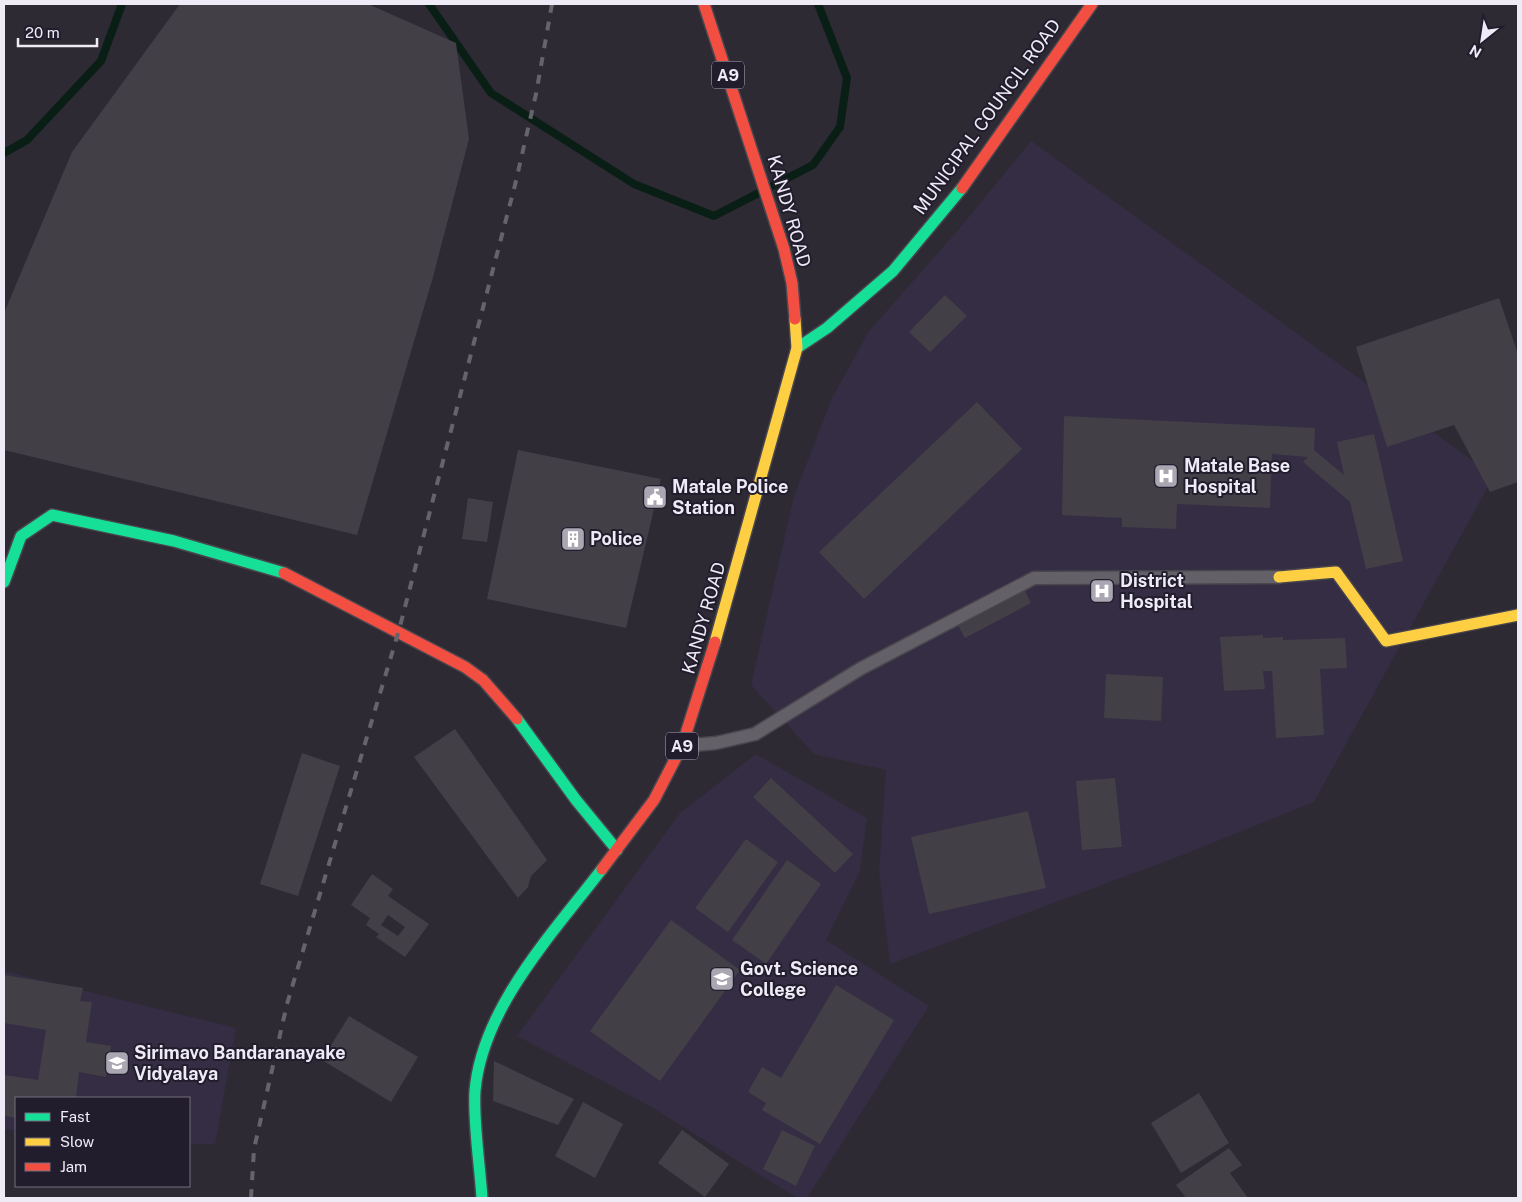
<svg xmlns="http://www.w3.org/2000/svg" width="1522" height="1202" viewBox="0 0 1522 1202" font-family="'Public Sans',sans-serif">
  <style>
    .built { fill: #342d43 }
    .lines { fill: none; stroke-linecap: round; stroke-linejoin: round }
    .stream { stroke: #091f15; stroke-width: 8 }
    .building { fill: #423f47; fill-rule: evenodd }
    .lane-casing { stroke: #49464e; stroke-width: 15 }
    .fast-casing { stroke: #49464e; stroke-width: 14 }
    .slow-casing { stroke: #49464e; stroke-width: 14 }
    .jam-casing { stroke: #49464e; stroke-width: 14 }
    .lane { stroke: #636167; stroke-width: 12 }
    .fast { stroke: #16e098; stroke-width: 11 }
    .slow { stroke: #ffcf43; stroke-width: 11 }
    .jam { stroke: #f24e42; stroke-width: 11 }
    .rail { stroke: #65646a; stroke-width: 4; stroke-dasharray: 9 9; stroke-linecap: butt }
    .labels { text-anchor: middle; stroke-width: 4; stroke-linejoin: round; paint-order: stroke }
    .shield { fill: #221d2d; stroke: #b1adba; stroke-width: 1 }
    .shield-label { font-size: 16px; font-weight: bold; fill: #eeebf7 }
    .street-label { font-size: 18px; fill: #eeebf7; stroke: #221d2d }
    .poi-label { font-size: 18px; font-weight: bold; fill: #eeebf7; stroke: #221d2d; text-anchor: start }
  </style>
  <rect width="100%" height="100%" fill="#2d2a34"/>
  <g class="built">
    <path d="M1031,141L1494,476L1314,802L1180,856L890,964L879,871L886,770L814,754L751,685L794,496L832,398L869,331L959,229Z"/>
    <path d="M756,754L867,818L860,871L826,940L929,1006L807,1198H797L648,1105L517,1036L680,813Z"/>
    <path d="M4,971L236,1028L215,1144H189V1098H16V1131L4,1129Z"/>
  </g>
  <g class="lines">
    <g class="stream">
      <path d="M429,4L491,93L634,184L714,216L813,165L840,127L847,78L818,4"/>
      <path d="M4,153L27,140L101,61L122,4"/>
    </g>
  </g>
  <g class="building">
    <path d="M180,4H368L456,43L469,139L433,277L357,535L4,450V313L72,152Z"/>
    <path d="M945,295L967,316L930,352L909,332Z"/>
    <path d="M1499,298L1518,354V482L1490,492L1454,425L1387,447L1356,347Z"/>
    <path d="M977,402L1022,449L864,599L819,552Z"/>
    <path d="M1064,416L1315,428L1314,450L1344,475L1337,442L1374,434L1403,561L1366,569L1350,502L1303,462L1308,457L1272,454L1270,508L1177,504L1176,529L1122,527V518L1062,515Z"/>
    <path d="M518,450L661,479L626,628L487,599Z"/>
    <path d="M468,498L493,502L487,542L462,539Z"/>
    <path d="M1022,585L1031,603L965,638L955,620Z"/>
    <path d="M1263,635V638L1283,637V640L1345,638L1347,668L1320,669L1324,735L1276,738L1272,671H1263L1265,689L1224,691L1220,637Z"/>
    <path d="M1106,674L1163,677L1161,721L1104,718Z"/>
    <path d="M455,729L547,860L531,876L528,887L518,898L414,757Z"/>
    <path d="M302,753L340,766L298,896L260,884Z"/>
    <path d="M771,778L853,854L835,873L753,797Z"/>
    <path d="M1115,778L1122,847L1082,850L1076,781Z"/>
    <path d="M1028,811L1046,888L929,914L911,837Z"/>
    <path d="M746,839L778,862L728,932L695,908Z"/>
    <path d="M787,860L821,884L766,964L732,940Z"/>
    <path d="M372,874L393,889L388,896L429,924L405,957L376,937L379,934L366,925L370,918L351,905ZM388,915L405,927L398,936L381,925Z"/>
    <path d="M671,920L740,970L660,1081L590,1031Z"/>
    <path d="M4,975L83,988L80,1001L92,1002L86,1042L111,1046L106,1077L79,1072L76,1098H16V1118L4,1116V1075L38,1080L46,1030L4,1023Z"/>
    <path d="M836,985L894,1020L820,1144L762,1110L766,1103L748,1092L762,1067L781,1078Z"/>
    <path d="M349,1016L418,1057L391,1102L322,1060Z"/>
    <path d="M494,1061L574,1099L558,1125L493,1101Z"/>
    <path d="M1199,1093L1229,1143L1181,1173L1151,1123Z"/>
    <path d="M583,1102L623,1124L595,1178L555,1156Z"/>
    <path d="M682,1130L729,1164L705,1197L658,1163Z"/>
    <path d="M782,1130L815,1146L796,1186L763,1169Z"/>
    <path d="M1229,1148L1242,1165L1230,1173L1248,1198H1186L1176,1185Z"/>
  </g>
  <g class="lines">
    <defs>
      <path id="lane" d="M682,746L716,743L755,734L860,669L1034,578L1279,577"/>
      <g id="fast">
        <path d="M797,348L827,328L893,271L962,188"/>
        <path d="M4,582L21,536L52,515L174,541L284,573"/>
        <path d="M517,719L576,800L617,850"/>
        <path d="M482,1198C480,1166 473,1122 475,1091C482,1008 553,933 602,869"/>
      </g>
      <g id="slow">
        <path d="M1279,577L1336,572L1386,641L1518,615"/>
        <path d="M715,642L797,348L795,319"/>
      </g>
      <g id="jam">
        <path d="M704,4L784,249L792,283L795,319"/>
        <path d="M962,188L1092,4"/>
        <path d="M284,573L465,667L483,680L517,719"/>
        <path d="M602,869L654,800L682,746L715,642"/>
      </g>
    </defs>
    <use href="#lane" class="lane-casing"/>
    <use href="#fast" class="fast-casing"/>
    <use href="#slow" class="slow-casing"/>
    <use href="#jam" class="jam-casing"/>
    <use href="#lane" class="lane"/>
    <use href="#fast" class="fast"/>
    <use href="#slow" class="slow"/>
    <use href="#jam" class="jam"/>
    <path class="rail" d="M251,1198L254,1149L287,1004L399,630L515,185L536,94L552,4"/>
  </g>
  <defs>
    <symbol id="hospital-square" viewBox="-11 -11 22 22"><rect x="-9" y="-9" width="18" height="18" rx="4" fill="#aaa7b3" stroke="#221d2d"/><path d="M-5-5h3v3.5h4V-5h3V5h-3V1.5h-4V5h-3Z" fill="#fff"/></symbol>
    <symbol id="civic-square" viewBox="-11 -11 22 22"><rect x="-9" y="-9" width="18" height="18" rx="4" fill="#aaa7b3" stroke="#221d2d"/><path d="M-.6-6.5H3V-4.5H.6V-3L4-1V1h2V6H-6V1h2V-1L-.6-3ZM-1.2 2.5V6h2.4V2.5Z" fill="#fff"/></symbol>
    <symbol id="building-square" viewBox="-11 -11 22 22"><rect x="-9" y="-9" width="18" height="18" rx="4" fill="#aaa7b3" stroke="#221d2d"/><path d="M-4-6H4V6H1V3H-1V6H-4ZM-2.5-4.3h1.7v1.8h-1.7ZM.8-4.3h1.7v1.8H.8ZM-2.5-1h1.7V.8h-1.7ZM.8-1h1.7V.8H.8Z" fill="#fff"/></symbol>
    <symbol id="school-square" viewBox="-11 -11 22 22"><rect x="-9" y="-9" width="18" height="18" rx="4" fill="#aaa7b3" stroke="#221d2d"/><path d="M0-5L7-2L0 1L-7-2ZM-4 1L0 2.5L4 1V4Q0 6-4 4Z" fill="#fff"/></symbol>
  </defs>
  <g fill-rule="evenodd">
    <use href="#hospital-square" x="1152" y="462" width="28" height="28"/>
    <use href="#civic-square" x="641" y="483" width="28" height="28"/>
    <use href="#building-square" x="559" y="525" width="28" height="28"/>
    <use href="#hospital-square" x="1088" y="577" width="28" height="28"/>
    <use href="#school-square" x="708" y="965" width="28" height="28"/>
    <use href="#school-square" x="103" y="1049" width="28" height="28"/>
  </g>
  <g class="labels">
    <g class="shield">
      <rect x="712" y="61.5" width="32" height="27" rx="4"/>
      <rect x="666" y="732.5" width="32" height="27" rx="4"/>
    </g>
    <g class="shield-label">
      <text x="728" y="81">A9</text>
      <text x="682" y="752">A9</text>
    </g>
    <g class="street-label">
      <text transform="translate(987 117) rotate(-54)" y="6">MUNICIPAL COUNCIL ROAD</text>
      <text transform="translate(789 211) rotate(74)" y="6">KANDY ROAD</text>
      <text transform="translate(704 618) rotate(-74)" y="6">KANDY ROAD</text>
    </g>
    <g class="poi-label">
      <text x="1184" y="472">Matale Base<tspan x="1184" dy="21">Hospital</tspan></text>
      <text x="672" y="493">Matale Police<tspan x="672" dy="21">Station</tspan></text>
      <text x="590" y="545">Police</text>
      <text x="1120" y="587">District<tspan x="1120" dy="21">Hospital</tspan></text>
      <text x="740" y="975">Govt. Science<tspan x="740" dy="21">College</tspan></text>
      <text x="134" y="1059">Sirimavo Bandaranayake<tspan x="134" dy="21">Vidyalaya</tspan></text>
    </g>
  </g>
  <rect width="1522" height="1202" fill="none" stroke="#eeebf7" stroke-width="10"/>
  <rect x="15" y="1097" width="175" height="90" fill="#221d2d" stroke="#746f7e"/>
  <rect x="25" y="1113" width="25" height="8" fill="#16e098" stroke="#746f7e"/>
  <text x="60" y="1122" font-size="15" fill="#eeebf7">Fast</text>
  <rect x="25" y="1138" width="25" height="8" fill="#ffcf43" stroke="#746f7e"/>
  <text x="60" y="1147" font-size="15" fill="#eeebf7">Slow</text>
  <rect x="25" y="1163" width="25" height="8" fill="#f24e42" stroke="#746f7e"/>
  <text x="60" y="1172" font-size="15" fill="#eeebf7">Jam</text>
  <g transform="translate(1482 40) rotate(210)" stroke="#221d2d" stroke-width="4" paint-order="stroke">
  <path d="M0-4L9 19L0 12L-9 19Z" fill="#eeebf7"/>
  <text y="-8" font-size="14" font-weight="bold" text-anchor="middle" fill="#eeebf7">N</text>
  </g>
  <path d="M18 38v8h79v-8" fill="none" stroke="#eeebf7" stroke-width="2.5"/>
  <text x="25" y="38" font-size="15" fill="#eeebf7" stroke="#221d2d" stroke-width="4" paint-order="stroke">20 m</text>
</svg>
